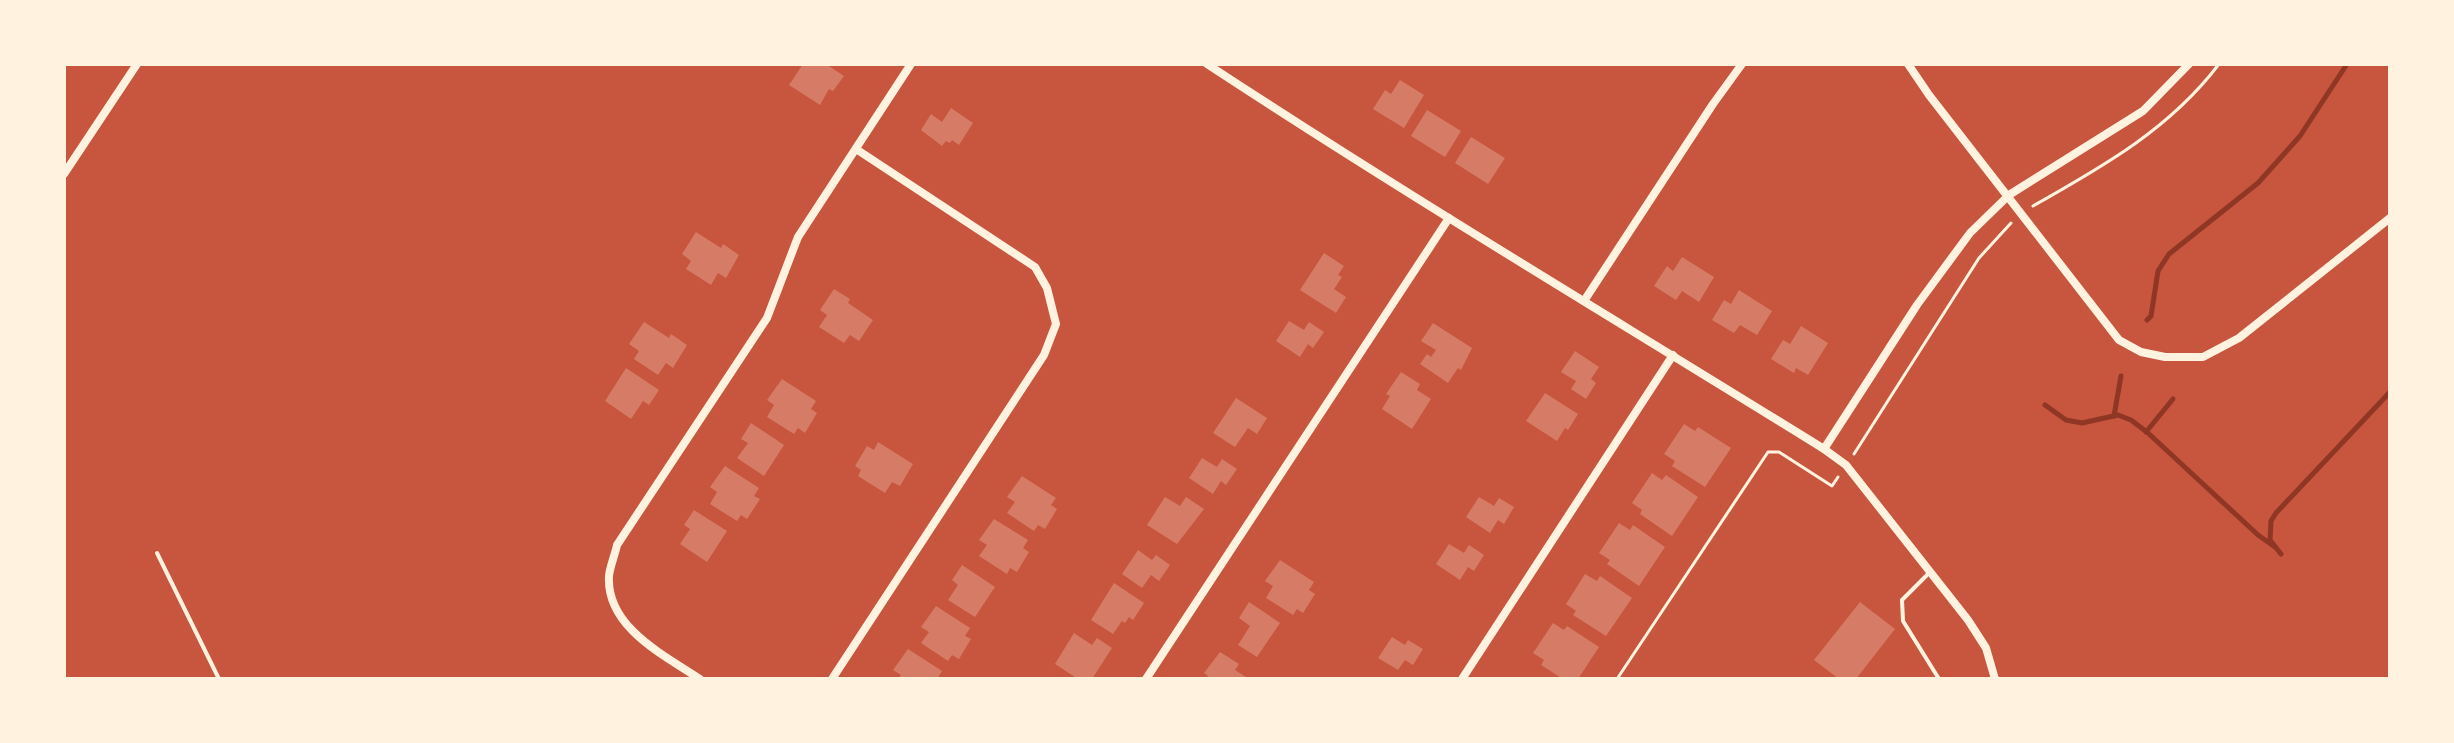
<svg xmlns="http://www.w3.org/2000/svg" width="2454" height="743" viewBox="0 0 2454 743" font-family="'DejaVu Sans',sans-serif">
  <style>
    .lines { fill: none; stroke-linecap: round; stroke-linejoin: round }
    .stream { stroke: #8f3625; stroke-width: 5 }
    .building { fill: #d67c66 }
    .path { stroke: #fff3e0; stroke-width: 3 }
    .service { stroke: #fff3e0; stroke-width: 4 }
    .minor { stroke: #fff3e0; stroke-width: 8 }
  </style>
  <rect width="100%" height="100%" fill="#c8553d"/>
  <g class="lines">
    <g class="stream">
      <path d="M2147,320L2151,316L2158,271L2169,254L2258,183L2300,136L2347,64"/>
      <path d="M2045,405L2066,420L2082,423L2118,415L2131,420L2148,433L2258,535L2275,547"/>
      <path d="M2114,416L2121,376"/>
      <path d="M2146,432L2173,399"/>
      <path d="M2281,554L2270,540L2271,521L2276,513L2390,392"/>
    </g>
  </g>
  <g class="building">
    <path d="M803,64H826L844,76L833,91L829,89L820,105L789,85Z"/>
    <path d="M1400,80L1424,95L1404,128L1373,109L1385,90L1391,94Z"/>
    <path d="M951,108L973,123L959,145L952,140L950,143L946,141L942,146L921,130L931,114L942,122Z"/>
    <path d="M1427,110L1461,131L1445,157L1411,136Z"/>
    <path d="M1471,137L1505,158L1488,184L1455,163Z"/>
    <path d="M696,232L721,248L723,244L739,255L726,278L718,273L711,285L686,269L691,261L682,254Z"/>
    <path d="M1324,253L1344,266L1338,275L1342,277L1334,289L1346,297L1336,313L1300,290Z"/>
    <path d="M1682,257L1714,277L1699,302L1682,291L1676,300L1654,286L1667,266L1673,271Z"/>
    <path d="M834,289L850,299L848,303L873,320L859,341L850,335L844,343L819,327L827,315L820,310Z"/>
    <path d="M1739,290L1772,311L1757,335L1740,325L1734,333L1712,320L1724,300L1731,304Z"/>
    <path d="M1289,321L1304,330L1309,322L1324,332L1313,348L1308,344L1300,357L1276,341Z"/>
    <path d="M644,322L669,338L671,334L687,345L673,368L666,363L658,375L634,359L639,351L629,344Z"/>
    <path d="M1433,323L1472,348L1461,370L1458,368L1448,383L1420,364L1427,354L1431,357L1436,350L1421,341Z"/>
    <path d="M1801,326L1828,343L1808,375L1796,368L1794,373L1771,359L1783,340L1790,344Z"/>
    <path d="M1575,351L1599,367L1591,379L1596,383L1586,399L1571,389L1576,381L1561,372Z"/>
    <path d="M626,368L659,390L649,405L643,401L631,419L605,401Z"/>
    <path d="M1401,372L1420,384L1417,390L1431,399L1412,429L1382,409L1390,396L1386,394Z"/>
    <path d="M782,379L816,401L811,409L817,413L805,433L798,428L794,434L767,417L774,405L767,400Z"/>
    <path d="M1545,393L1578,414L1568,430L1565,428L1557,441L1526,421Z"/>
    <path d="M1236,398L1267,418L1257,434L1248,428L1235,447L1213,433Z"/>
    <path d="M751,423L784,445L764,476L737,458L748,443L741,439Z"/>
    <path d="M1684,424L1695,431L1698,427L1731,448L1705,487L1672,466L1675,461L1664,454Z"/>
    <path d="M878,442L913,464L900,486L892,482L885,493L858,476L861,470L855,466L867,446L874,450Z"/>
    <path d="M1202,458L1217,467L1222,459L1237,469L1226,485L1221,481L1213,494L1189,478Z"/>
    <path d="M725,466L759,488L754,496L760,499L747,519L741,515L737,521L710,504L717,492L710,487Z"/>
    <path d="M1652,473L1662,480L1666,475L1698,497L1672,536L1640,514L1642,510L1632,503Z"/>
    <path d="M1022,476L1056,498L1051,505L1057,509L1045,529L1038,525L1034,531L1007,513L1015,502L1007,497Z"/>
    <path d="M1165,497L1180,506L1186,497L1204,509L1177,544L1147,525Z"/>
    <path d="M1479,497L1494,506L1499,498L1514,507L1504,524L1498,520L1490,533L1466,517Z"/>
    <path d="M694,510L727,531L707,562L680,544L690,529L684,525Z"/>
    <path d="M994,519L1028,540L1023,548L1029,552L1017,572L1010,568L1007,574L979,556L987,545L979,540Z"/>
    <path d="M1619,523L1630,530L1633,525L1665,547L1639,586L1607,564L1610,560L1599,553Z"/>
    <path d="M1449,544L1464,553L1469,545L1484,555L1474,571L1468,567L1460,580L1436,564Z"/>
    <path d="M1138,550L1152,560L1156,555L1170,565L1159,581L1151,575L1142,588L1122,574Z"/>
    <path d="M1280,560L1314,582L1309,590L1315,594L1303,613L1297,609L1293,615L1266,598L1273,586L1265,581Z"/>
    <path d="M962,565L995,587L975,617L948,600L958,585L952,580Z"/>
    <path d="M1585,574L1597,581L1600,576L1632,598L1606,636L1573,615L1576,611L1566,604Z"/>
    <path d="M1114,583L1144,603L1133,620L1129,617L1125,623L1122,621L1113,634L1091,620Z"/>
    <path d="M1249,602L1280,623L1257,657L1238,645L1250,626L1239,618Z"/>
    <path d="M1860,602L1895,629L1856,679H1839L1814,660Z"/>
    <path d="M936,606L970,628L965,636L971,639L959,659L952,655L948,661L921,643L929,632L921,627Z"/>
    <path d="M1553,623L1564,630L1567,626L1599,647L1578,679H1563L1541,665L1544,660L1533,653Z"/>
    <path d="M1074,633L1092,645L1097,638L1112,648L1092,679H1078L1055,664Z"/>
    <path d="M1392,637L1405,645L1408,640L1423,649L1413,665L1405,660L1398,670L1378,658Z"/>
    <path d="M908,649L942,671L937,679H898L901,675L893,670Z"/>
    <path d="M1220,652L1239,664L1235,670L1249,679H1206L1208,676L1204,673Z"/>
  </g>
  <g class="lines">
    <g class="path">
      <path d="M2033,206C2102,167 2170,129 2219,64"/>
      <path d="M1854,454L1979,258L2011,223"/>
      <path d="M1617,679L1768,452H1779L1832,486L1838,477"/>
    </g>
    <g class="service">
      <path d="M157,553L219,679"/>
      <path d="M1929,573L1902,600L1903,621L1939,679"/>
    </g>
    <g class="minor">
      <path d="M1207,64C1409,197 1618,321 1824,449L1846,465L1968,620L1986,648L1995,679"/>
      <path d="M1908,64L1929,95L2119,340L2141,352L2165,357H2203L2239,338L2390,218"/>
      <path d="M64,174L137,64"/>
      <path d="M1584,301L1713,104L1742,64"/>
      <path d="M1824,449L1917,305L1970,233L2009,195L2143,111L2189,64"/>
      <path d="M700,679C664,655 606,627 609,576C610,566 615,555 617,545L767,318L798,237L911,64"/>
      <path d="M832,679L1044,355L1056,324L1047,288L1035,267L856,149"/>
      <path d="M1146,679L1449,218"/>
      <path d="M1462,679L1673,355"/>
    </g>
  </g>
  <rect width="2454" height="743" fill="none" stroke="#fff3e0" stroke-width="132"/>
</svg>
